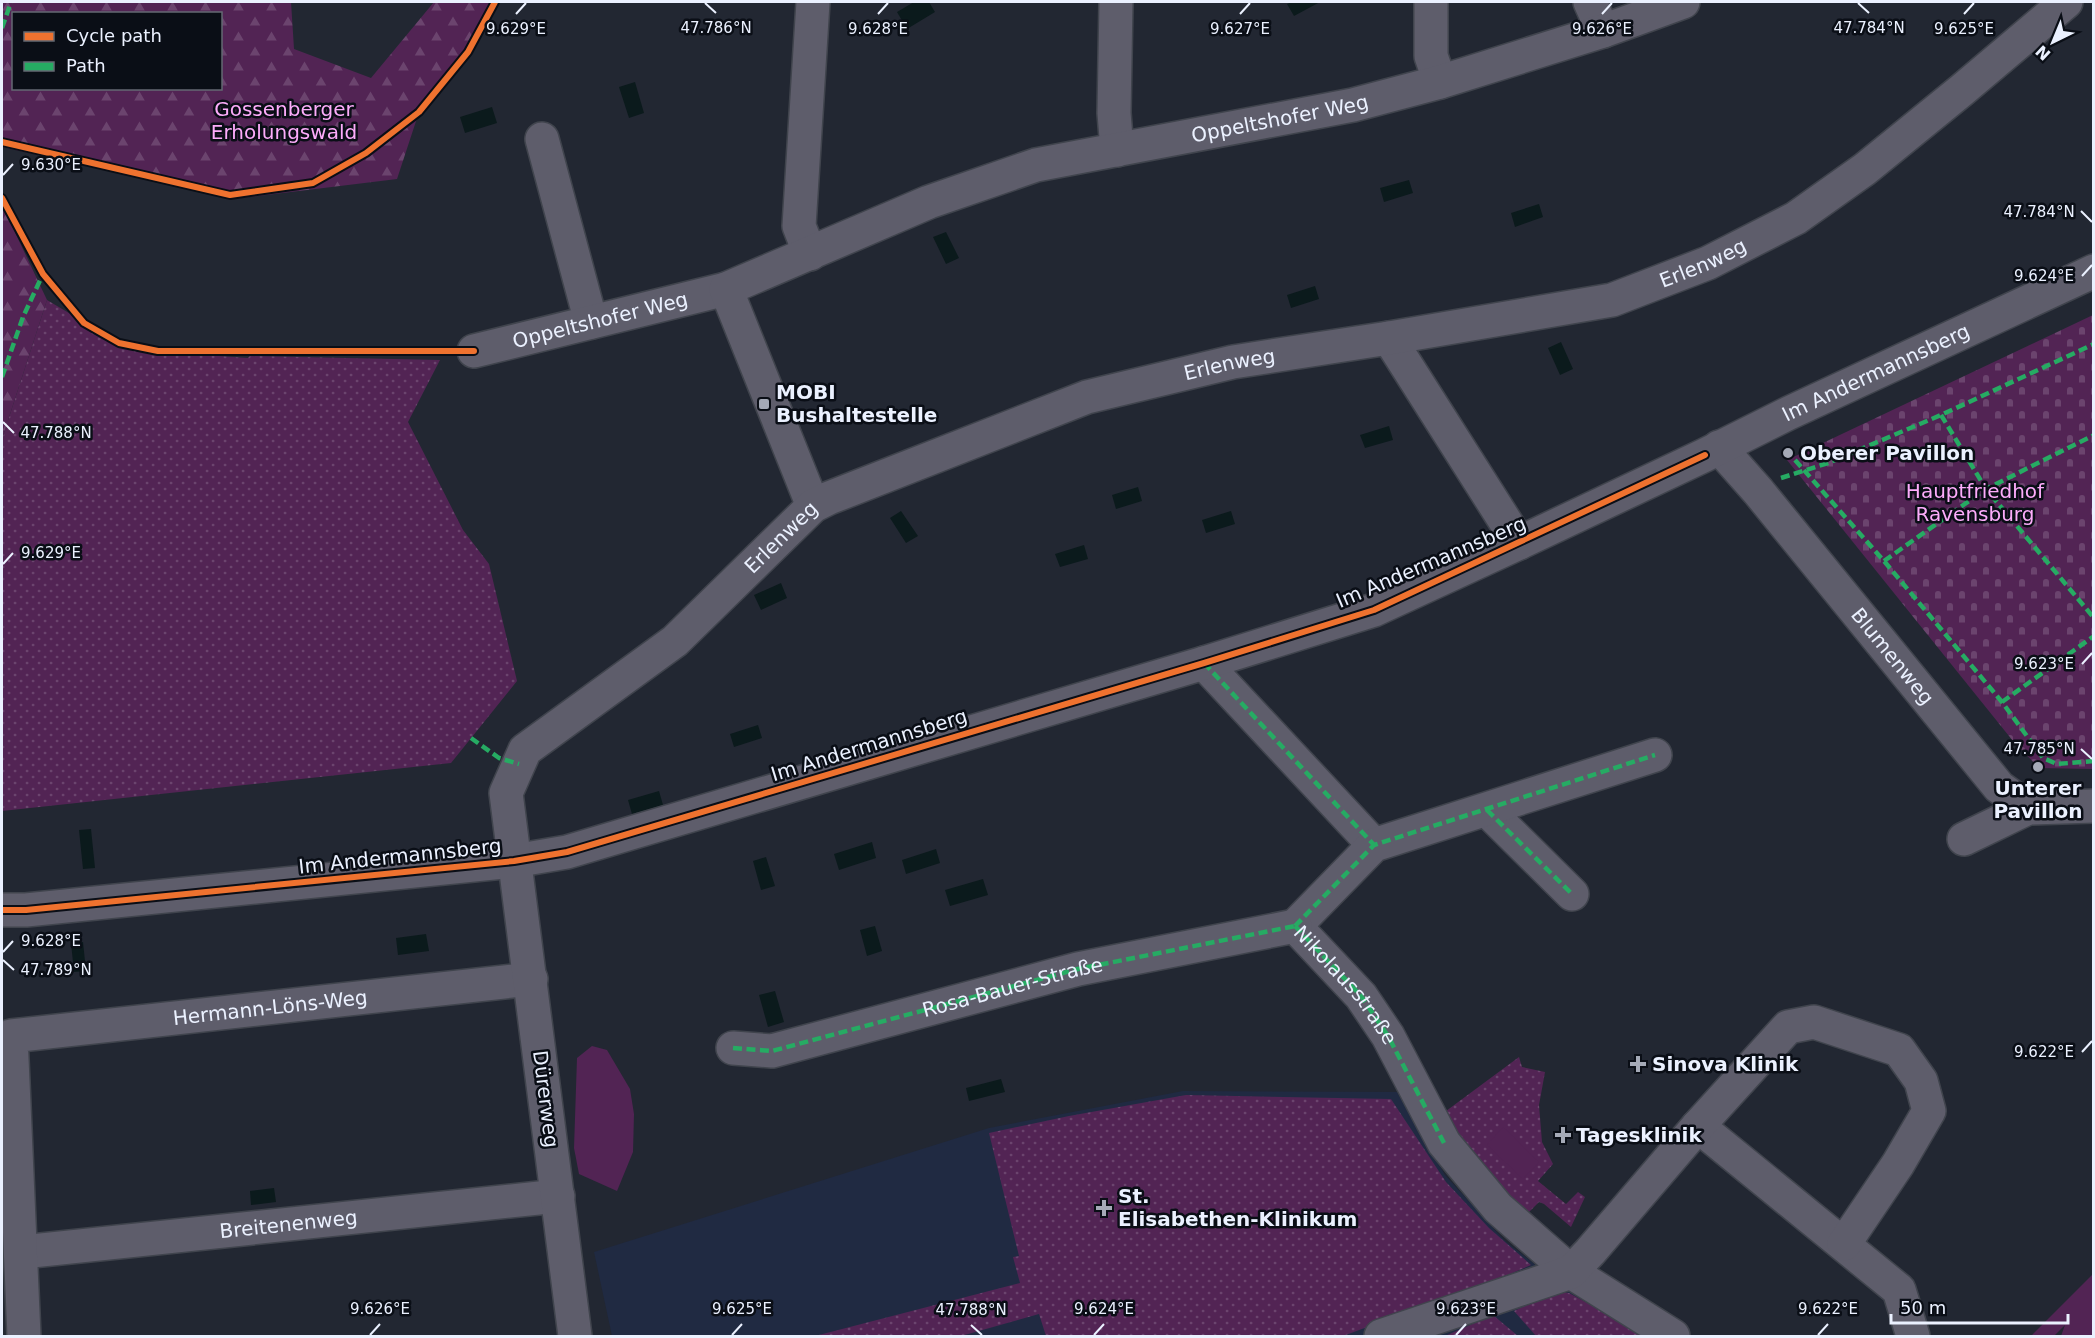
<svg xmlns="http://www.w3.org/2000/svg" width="2095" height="1338" viewBox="0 0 2095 1338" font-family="'DejaVu Sans',sans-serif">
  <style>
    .built { fill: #202a42 }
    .grass { fill: url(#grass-dots) }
    .forest { fill: url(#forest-firs); fill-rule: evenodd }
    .cemetery { fill: url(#cemetery-stones) }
    .park { fill: #522454 }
    .water { fill: #0b1a1c }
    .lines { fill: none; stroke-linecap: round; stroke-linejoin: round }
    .minor-casing { stroke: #40444d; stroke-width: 36 }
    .minor { stroke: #5e5d6b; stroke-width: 33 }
    .quiet { stroke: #26ab63; stroke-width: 4.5; stroke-dasharray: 9 4.5; stroke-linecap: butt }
    .cycleway-casing { stroke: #0a0e16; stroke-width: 10 }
    .cycleway { stroke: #ef722f; stroke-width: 6 }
    .ticks { fill: none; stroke: #ebf1ff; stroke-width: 2 }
    .poi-dot { fill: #a5aab7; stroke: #0a0e16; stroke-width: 2 }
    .labels { text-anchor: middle; stroke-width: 5; stroke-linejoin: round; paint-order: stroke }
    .park-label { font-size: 20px; fill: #fdacfb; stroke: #0a0e16 }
    .street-label { font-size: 20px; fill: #ebf1ff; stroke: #0a0e16 }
    .poi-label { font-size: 20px; font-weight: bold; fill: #ebf1ff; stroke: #0a0e16; text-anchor: start }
    .ticks-label { font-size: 15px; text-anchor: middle; fill: #ebf1ff; stroke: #0a0e16; stroke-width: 5; stroke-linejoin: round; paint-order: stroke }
  </style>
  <defs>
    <pattern id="grass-dots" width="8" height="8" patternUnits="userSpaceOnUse" patternTransform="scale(1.5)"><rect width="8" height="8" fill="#522454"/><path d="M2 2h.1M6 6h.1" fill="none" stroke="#6b446e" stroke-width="1.8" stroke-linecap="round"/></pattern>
    <pattern id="forest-firs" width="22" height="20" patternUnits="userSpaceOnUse" patternTransform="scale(1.5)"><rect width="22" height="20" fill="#522454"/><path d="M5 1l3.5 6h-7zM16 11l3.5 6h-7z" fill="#6b446e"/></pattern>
    <pattern id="cemetery-stones" width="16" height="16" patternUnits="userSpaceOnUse" patternTransform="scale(1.5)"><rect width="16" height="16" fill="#522454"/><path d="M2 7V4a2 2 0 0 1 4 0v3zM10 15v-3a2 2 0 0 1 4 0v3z" fill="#6b446e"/></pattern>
  </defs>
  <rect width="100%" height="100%" fill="#222732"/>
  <path class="built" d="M1183,1091L1397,1092L1445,1175L1505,1241L1576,1296L1641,1336H612L594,1252L989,1128Z"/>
  <g class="grass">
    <path d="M47,300L131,350L248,358L250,356L440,360L408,422L463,530L489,564L517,681L451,763L2,811V439Z"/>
    <path d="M1519,1057L1522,1067L1545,1072L1539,1105L1542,1142L1553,1164L1538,1181L1566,1204L1578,1192L1585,1197L1571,1227L1544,1204L1539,1202L1526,1215L1478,1164L1442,1114Z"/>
    <path d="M1186,1095L1391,1099L1446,1182L1489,1228L1531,1265L1510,1274L1343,1336H1046L1039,1314L961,1336H815L1020,1283L1013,1257L1019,1256L989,1133L1069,1116Z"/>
    <path d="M1556,1291L1569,1293L1648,1336H1536L1514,1311Z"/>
    <path d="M1493,1315L1518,1336H1445Z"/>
  </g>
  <g class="forest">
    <path d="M2,2H291L294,49L371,78L434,2H495L468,52L419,112L397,179L233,199L2,147ZM14,14H220V88H14Z"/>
    <path d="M2,205L47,300L2,439Z"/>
  </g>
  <path class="cemetery" d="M2093,315V769L2039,768L2013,741L1787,460Z"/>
  <g class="park">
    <path d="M592,1046L607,1050L630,1089L634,1114L633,1152L617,1191L579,1174L574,1148L577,1058Z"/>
    <path d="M1503,1127L1539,1162L1523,1179L1487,1145Z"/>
    <path d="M2093,1274V1336H2061L2065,1325L2054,1336H2031Z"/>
  </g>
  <g class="water">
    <path d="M914,2H929L935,12L907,29L897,12Z"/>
    <path d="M1292,2H1320L1294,16L1287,4Z"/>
    <path d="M635,82L644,113L629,118L619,87Z"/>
    <path d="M492,107L497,123L465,133L460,117Z"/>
    <path d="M1409,180L1413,193L1384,202L1380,188Z"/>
    <path d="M1539,204L1543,217L1515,227L1511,213Z"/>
    <path d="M946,232L959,258L946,264L933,237Z"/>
    <path d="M1315,286L1319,299L1291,308L1287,295Z"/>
    <path d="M1561,342L1573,369L1560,375L1548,348Z"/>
    <path d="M1389,426L1393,440L1365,448L1360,435Z"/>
    <path d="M1138,487L1142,501L1116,509L1112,495Z"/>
    <path d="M901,511L918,536L906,543L890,518Z"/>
    <path d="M1231,511L1235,524L1206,533L1202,520Z"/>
    <path d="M1084,545L1088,559L1060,567L1055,554Z"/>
    <path d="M781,583L787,598L761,610L754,595Z"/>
    <path d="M758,725L762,738L734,747L730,734Z"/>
    <path d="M659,791L663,805L632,814L628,800Z"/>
    <path d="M91,829L95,868L83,869L79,830Z"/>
    <path d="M872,842L876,858L839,870L834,854Z"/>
    <path d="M936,849L940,863L906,874L902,860Z"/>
    <path d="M766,857L775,886L761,890L753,861Z"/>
    <path d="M983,879L988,895L950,906L945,890Z"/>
    <path d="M875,926L882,951L867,956L860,930Z"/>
    <path d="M426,934L429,951L398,955L396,938Z"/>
    <path d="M83,942L86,971L74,972L71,943Z"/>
    <path d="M775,991L784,1022L768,1027L759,995Z"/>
    <path d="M1001,1079L1005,1092L969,1101L966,1088Z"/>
    <path d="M274,1188L276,1202L251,1205L250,1191Z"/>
  </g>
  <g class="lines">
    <defs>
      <g id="minor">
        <path d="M1116,2L1114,113L1117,150"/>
        <path d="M1431,2V56L1440,82"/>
        <path d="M1590,2L1603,31"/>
        <path d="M542,139L591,322"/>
        <path d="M810,254L799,226L813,2"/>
        <path d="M1389,338L1519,543"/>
        <path id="s1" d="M474,351L726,289"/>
        <path id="s2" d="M1719,447L1758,491L1999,787L2028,808L2094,806"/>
        <path id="s3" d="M813,506L726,289L929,202L1036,165L1353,105L1440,82L1603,31L1683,2"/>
        <path d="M1204,663L1374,845"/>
        <path d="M1487,810L1572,894"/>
        <path d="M1964,839L2028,808"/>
        <path id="s4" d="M2,910H26L514,861L567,852L1204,663L1374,610L1519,543L1705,455L1789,413L2094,271"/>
        <path d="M1295,926L1361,996L1388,1036L1444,1143L1498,1208L1571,1272L1673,1336"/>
        <path d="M1295,926L1374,845L1655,755"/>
        <path d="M733,1048L772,1051L1078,969L1295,926"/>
        <path d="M1698,1126L1899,1290L1913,1336"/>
        <path id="s5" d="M22,1252L558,1196"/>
        <path id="s6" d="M24,1336L11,1036L531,979"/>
        <path id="s7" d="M575,1336L506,793L525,750L675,641L813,506L829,498L1087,397L1233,362L1389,338L1612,300L1708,263L1796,218L1865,169L1962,90L2066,2"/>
        <path d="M1381,1336L1571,1272L1590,1252L1698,1126L1788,1027L1814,1022L1899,1050L1921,1081L1929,1111L1898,1164L1844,1244"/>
      </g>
    </defs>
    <use href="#minor" class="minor-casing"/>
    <use href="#minor" class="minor"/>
    <g class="quiet">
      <path d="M2,28L11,2"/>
      <path d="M2,377L23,317L43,274"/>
      <path d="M1941,415L1986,489L2094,618"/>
      <path d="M1795,460L1884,561L2002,702L2043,758L2057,764L2094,761"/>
      <path d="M1781,478L1828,463L1941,415L2094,344"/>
      <path d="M1884,561L1986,489L2094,435"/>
      <path d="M1204,663L1374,845"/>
      <path d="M2002,702L2094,636"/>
      <path d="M471,738L499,758L519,764"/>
      <path d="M1487,810L1572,894"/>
      <path d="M1295,926L1374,845L1655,755"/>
      <path id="s8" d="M1295,926L1361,996L1388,1036L1444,1143"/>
      <path id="s9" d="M733,1048L772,1051L1078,969L1295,926"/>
    </g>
    <defs>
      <g id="cycleway">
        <path d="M2,142L230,195L313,183L366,153L419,112L468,52L495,2"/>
        <path d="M2,198L43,274L84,323L119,343L158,351H474"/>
        <path d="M2,910H26L514,861L567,852L1204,663L1374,610L1705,455"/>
      </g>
    </defs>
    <use href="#cycleway" class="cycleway-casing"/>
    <use href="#cycleway" class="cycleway"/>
  </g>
  <path class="ticks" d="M705,3L716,13M1858,3L1869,13M516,14L526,3M878,14L888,3M1240,14L1250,3M1602,14L1612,3M1964,14L1974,3M3,175L13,164M2081,211L2092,222M2082,276L2092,265M3,422L14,433M3,564L13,553M2082,664L2092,653M2081,749L2092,759M3,952L13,941M3,960L14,970M2082,1052L2092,1041M971,1325L982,1335M370,1335L380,1324M732,1335L742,1324M1094,1335L1104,1324M1456,1335L1466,1324M1818,1335L1828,1324"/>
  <g class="poi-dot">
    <rect x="758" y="398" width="12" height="12" rx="3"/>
    <circle cx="1788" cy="453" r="6"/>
    <circle cx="2038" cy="767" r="6"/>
    <path d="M1635 1055h6v6h6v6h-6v6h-6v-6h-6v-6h6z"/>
    <path d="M1560 1126h6v6h6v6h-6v6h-6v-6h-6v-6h6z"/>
    <path d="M1101 1199h6v6h6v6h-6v6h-6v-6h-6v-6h6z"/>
  </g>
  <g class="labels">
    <g class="park-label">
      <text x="284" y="116">Gossenberger<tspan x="284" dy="23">Erholungswald</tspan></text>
      <text x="1975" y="498">Hauptfriedhof<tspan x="1975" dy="23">Ravensburg</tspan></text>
    </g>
    <g class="street-label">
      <text dy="7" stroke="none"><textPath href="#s3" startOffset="816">Oppeltshofer Weg</textPath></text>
      <text dy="7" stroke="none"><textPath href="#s7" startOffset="1900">Erlenweg</textPath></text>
      <text dy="7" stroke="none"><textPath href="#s1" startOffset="130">Oppeltshofer Weg</textPath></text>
      <text dy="7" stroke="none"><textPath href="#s7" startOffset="1414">Erlenweg</textPath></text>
      <text dy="7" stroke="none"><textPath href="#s4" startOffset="1966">Im Andermannsberg</textPath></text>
      <text dy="7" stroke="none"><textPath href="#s7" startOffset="928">Erlenweg</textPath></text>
      <text transform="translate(1431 562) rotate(-23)" y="7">Im Andermannsberg</text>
      <text dy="7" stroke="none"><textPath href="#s2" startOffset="272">Blumenweg</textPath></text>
      <text transform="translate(869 745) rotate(-17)" y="7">Im Andermannsberg</text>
      <text transform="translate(400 856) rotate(-6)" y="7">Im Andermannsberg</text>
      <text dy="7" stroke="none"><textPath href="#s8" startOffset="78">Nikolausstraße</textPath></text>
      <text dy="7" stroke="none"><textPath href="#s9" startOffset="288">Rosa-Bauer-Straße</textPath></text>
      <text dy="7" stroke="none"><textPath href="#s6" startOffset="561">Hermann-Löns-Weg</textPath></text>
      <text transform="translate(546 1099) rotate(83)" y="7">Dürerweg</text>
      <text dy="7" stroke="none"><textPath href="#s5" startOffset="268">Breitenenweg</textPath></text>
    </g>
    <g class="poi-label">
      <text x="776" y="399">MOBI<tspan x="776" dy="23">Bushaltestelle</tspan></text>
      <text x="1800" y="460">Oberer Pavillon</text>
      <text x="2038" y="795" text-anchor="middle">Unterer<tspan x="2038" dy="23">Pavillon</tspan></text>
      <text x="1652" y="1071">Sinova Klinik</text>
      <text x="1576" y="1142">Tagesklinik</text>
      <text x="1118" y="1203">St.<tspan x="1118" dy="23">Elisabethen-Klinikum</tspan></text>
    </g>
  </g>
  <g class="ticks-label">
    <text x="1869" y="33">47.784°N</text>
    <text x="716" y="33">47.786°N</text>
    <text x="516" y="34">9.629°E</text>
    <text x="878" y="34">9.628°E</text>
    <text x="1240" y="34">9.627°E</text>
    <text x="1602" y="34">9.626°E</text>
    <text x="1964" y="34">9.625°E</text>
    <text x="51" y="170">9.630°E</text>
    <text x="2039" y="217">47.784°N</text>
    <text x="2044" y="281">9.624°E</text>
    <text x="56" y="438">47.788°N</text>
    <text x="51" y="558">9.629°E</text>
    <text x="2044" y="669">9.623°E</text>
    <text x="2039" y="754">47.785°N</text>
    <text x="51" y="946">9.628°E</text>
    <text x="56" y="975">47.789°N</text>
    <text x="2044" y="1057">9.622°E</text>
    <text x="380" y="1314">9.626°E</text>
    <text x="742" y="1314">9.625°E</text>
    <text x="1104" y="1314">9.624°E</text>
    <text x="1466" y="1314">9.623°E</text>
    <text x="1828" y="1314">9.622°E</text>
    <text x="971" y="1315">47.788°N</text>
  </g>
  <rect width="2095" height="1338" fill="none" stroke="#ebf1ff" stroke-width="6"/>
  <rect x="12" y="12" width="210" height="78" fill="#0a0e16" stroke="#646973" stroke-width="1.5"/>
  <rect x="24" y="32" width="30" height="9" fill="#ef722f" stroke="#646973" stroke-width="1.5"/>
  <text x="66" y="42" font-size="18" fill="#ebf1ff">Cycle path</text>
  <rect x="24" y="62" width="30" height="9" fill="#26ab63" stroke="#646973" stroke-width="1.5"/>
  <text x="66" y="72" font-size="18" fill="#ebf1ff">Path</text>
  <g transform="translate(2053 42) rotate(223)" stroke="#0a0e16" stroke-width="4.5" paint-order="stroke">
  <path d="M0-4.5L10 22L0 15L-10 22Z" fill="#ebf1ff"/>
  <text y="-9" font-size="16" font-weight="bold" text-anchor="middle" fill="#ebf1ff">N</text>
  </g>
  <path d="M1891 1314v9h177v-9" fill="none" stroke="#ebf1ff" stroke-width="3"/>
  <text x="1900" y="1314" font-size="18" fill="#ebf1ff" stroke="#0a0e16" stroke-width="4.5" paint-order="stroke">50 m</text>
</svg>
